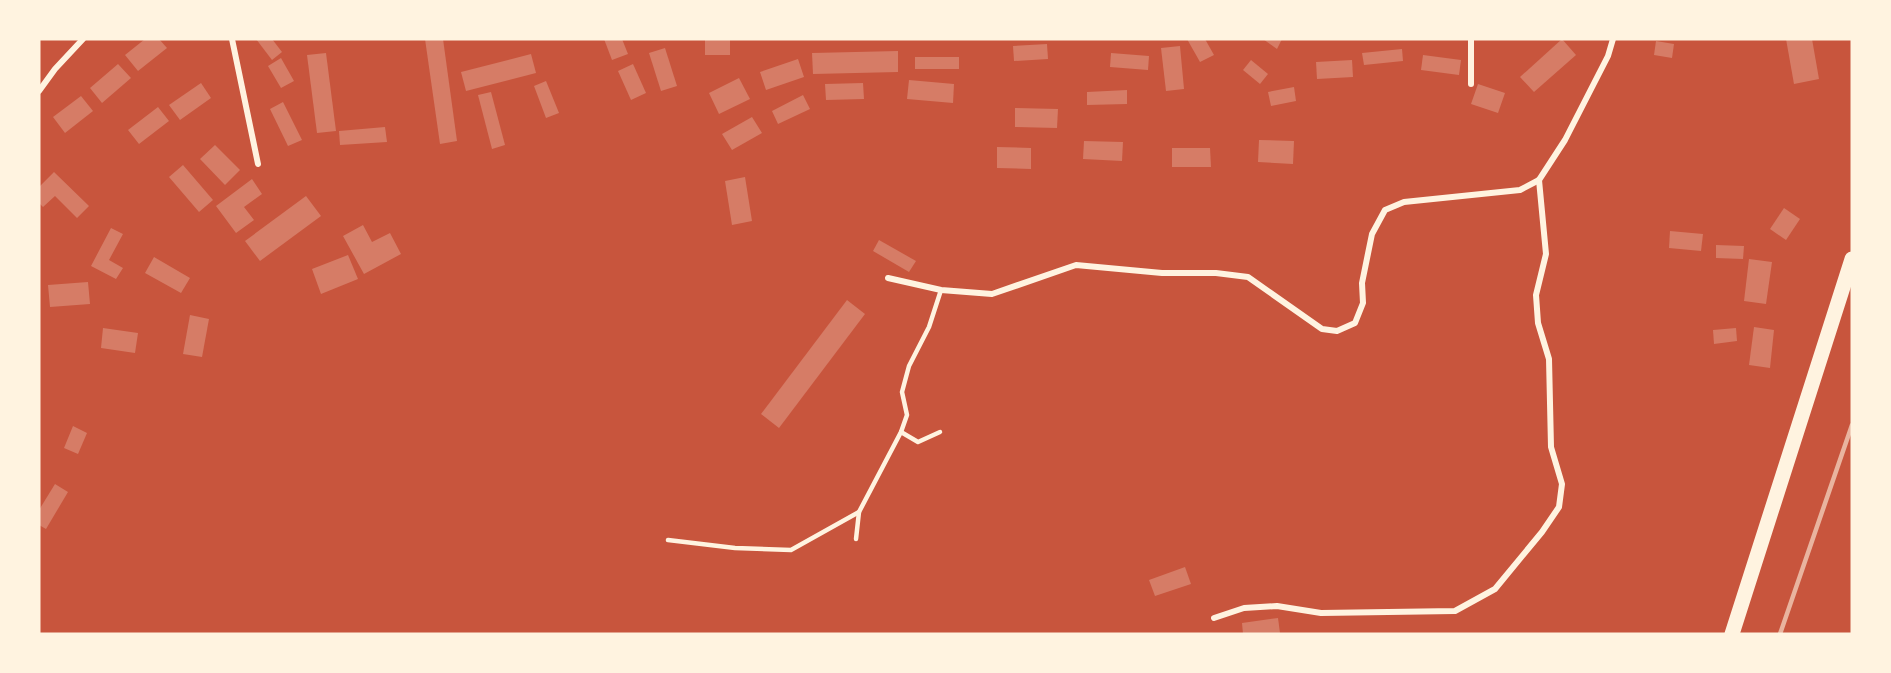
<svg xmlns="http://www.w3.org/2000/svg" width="1891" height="673" viewBox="0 0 1891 673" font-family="'Fira Sans Condensed',sans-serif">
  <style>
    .building { fill: #d67c66 }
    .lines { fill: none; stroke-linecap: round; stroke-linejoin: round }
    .service { stroke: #fff3e0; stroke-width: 4.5 }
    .minor { stroke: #fff3e0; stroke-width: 6 }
    .primary { stroke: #fff3e0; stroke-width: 15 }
    .rail { stroke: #e9b49f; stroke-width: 4.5 }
  </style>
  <rect width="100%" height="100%" fill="#c8553d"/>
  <g class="building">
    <path d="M145,39H159L167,48L138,71L125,55Z"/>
    <path d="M256,39H272L282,52L272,60Z"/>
    <path d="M425,39H443L457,141L440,144Z"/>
    <path d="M604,39H622L628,54L612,60Z"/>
    <rect x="705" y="39" width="25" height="16"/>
    <path d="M1187,39H1205L1214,55L1200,62Z"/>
    <path d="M1263,39H1282L1277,49Z"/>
    <path d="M1562,39L1576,55L1534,92L1520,77Z"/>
    <path d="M1786,39H1812L1819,79L1794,84Z"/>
    <path d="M1656,41L1674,44L1672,58L1654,55Z"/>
    <path d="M1047,44L1048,59L1014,61L1013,46Z"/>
    <path d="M1180,46L1184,89L1166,91L1161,48Z"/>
    <path d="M665,48L677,86L661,91L649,53Z"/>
    <path d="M1402,49L1403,61L1364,65L1362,53Z"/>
    <path d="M898,51V72L813,74L812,53Z"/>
    <path d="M326,53L336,131L317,133L307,55Z"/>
    <path d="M1111,53L1149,56L1148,70L1110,67Z"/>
    <path d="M531,54L536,73L466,91L461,72Z"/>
    <path d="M1423,55L1461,60L1459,75L1421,70Z"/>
    <rect x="915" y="57" width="44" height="12"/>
    <path d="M281,58L294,81L281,88L268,66Z"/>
    <path d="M798,59L804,77L766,90L760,72Z"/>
    <path d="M1251,60L1268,74L1260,84L1243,70Z"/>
    <path d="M1352,60L1353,77L1317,79L1316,62Z"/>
    <path d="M118,64L131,78L102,103L90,88Z"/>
    <path d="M633,64L646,93L631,100L618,71Z"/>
    <path d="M739,78L750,99L719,114L709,93Z"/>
    <path d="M909,80L954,84L953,103L907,99Z"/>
    <path d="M546,81L559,113L546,118L534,86Z"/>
    <path d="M201,83L211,98L180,120L169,105Z"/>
    <path d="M863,83L864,99L826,100L825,84Z"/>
    <path d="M1478,84L1505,93L1498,113L1471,104Z"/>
    <path d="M1294,87L1296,101L1271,106L1268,92Z"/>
    <path d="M1127,90V104L1087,105V92Z"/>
    <path d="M491,92L505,145L492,149L478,95Z"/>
    <path d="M803,95L810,109L778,124L772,111Z"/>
    <path d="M81,96L93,111L65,133L53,117Z"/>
    <path d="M283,102L302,140L288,146L270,109Z"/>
    <path d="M158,107L169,121L139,144L128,130Z"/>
    <path d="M1015,108L1058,109L1057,128L1015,127Z"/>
    <path d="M752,117L762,133L732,150L722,134Z"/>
    <path d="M385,127L387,142L340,145L339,131Z"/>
    <path d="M1259,140L1294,141L1293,164L1258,162Z"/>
    <path d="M1084,141L1123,142L1122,161L1083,159Z"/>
    <path d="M215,145L240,170L225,185L200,159Z"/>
    <path d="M997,147L1031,148V169L997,168Z"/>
    <path d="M1172,148H1210L1211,167H1172Z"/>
    <path d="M183,165L213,200L199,212L169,177Z"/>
    <path d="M54,172L89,206L77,218L55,196L43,207L39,203V187Z"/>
    <path d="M745,177L752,221L732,225L725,181Z"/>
    <path d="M252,179L262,194L244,207L254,220L236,233L216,206Z"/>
    <path d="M306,196L321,216L260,261L245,241Z"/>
    <path d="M1784,208L1800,219L1786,240L1770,229Z"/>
    <path d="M363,225L372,242L390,233L401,254L364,274L343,236Z"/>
    <path d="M111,228L123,234L109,260L123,268L116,279L91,266Z"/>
    <path d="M1670,231L1703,234L1701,251L1669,248Z"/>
    <path d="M879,240L916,261L909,272L873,251Z"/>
    <path d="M1716,245L1744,246L1743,259L1716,258Z"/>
    <path d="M348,255L358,279L321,294L312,269Z"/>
    <path d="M154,257L190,278L181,293L145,273Z"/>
    <path d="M1749,259L1772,262L1766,304L1744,301Z"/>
    <path d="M88,282L90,304L50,307L48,285Z"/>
    <path d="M847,300L865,314L779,428L761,414Z"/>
    <path d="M190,315L209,319L202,357L183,354Z"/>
    <path d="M1754,327L1774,330L1770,368L1749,365Z"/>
    <path d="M103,328L138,333L135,353L101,348Z"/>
    <path d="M1736,328L1737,341L1714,344L1713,330Z"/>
    <path d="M73,426L87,433L78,454L64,448Z"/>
    <path d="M55,484L68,492L46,529L39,525V510Z"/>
    <path d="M1185,567L1191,584L1155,596L1149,580Z"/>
    <path d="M1278,618L1280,633L1243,634L1242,623Z"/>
  </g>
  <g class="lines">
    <g class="service">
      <path d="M901,432L918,442L940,432"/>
      <path d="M856,539L859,512"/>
      <path d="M668,540L735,548L791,550L859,512L901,432L907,415L902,392L909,366L929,327L941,290"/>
    </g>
    <g class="minor">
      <path d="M232,39L258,164"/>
      <path d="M1471,84V39"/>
      <path d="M39,91L55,69L83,39"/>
      <path d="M888,278L941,290L992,294L1076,265L1162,273H1216L1248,277L1322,329L1337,331L1355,323L1363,303L1362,283L1372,234L1385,210L1404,202L1520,190L1539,180L1565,140L1608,56L1613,39"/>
      <path d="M1214,618L1244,608L1277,606L1321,613L1455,611L1495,589L1542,532L1559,507L1562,484L1551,447L1549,359L1538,323L1536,295L1546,254L1539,180"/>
    </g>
    <path class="primary" d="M1732,634L1852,259"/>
    <path class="rail" d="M1780,634L1852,425"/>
  </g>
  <rect width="1891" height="673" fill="none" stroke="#fff3e0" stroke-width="81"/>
</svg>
